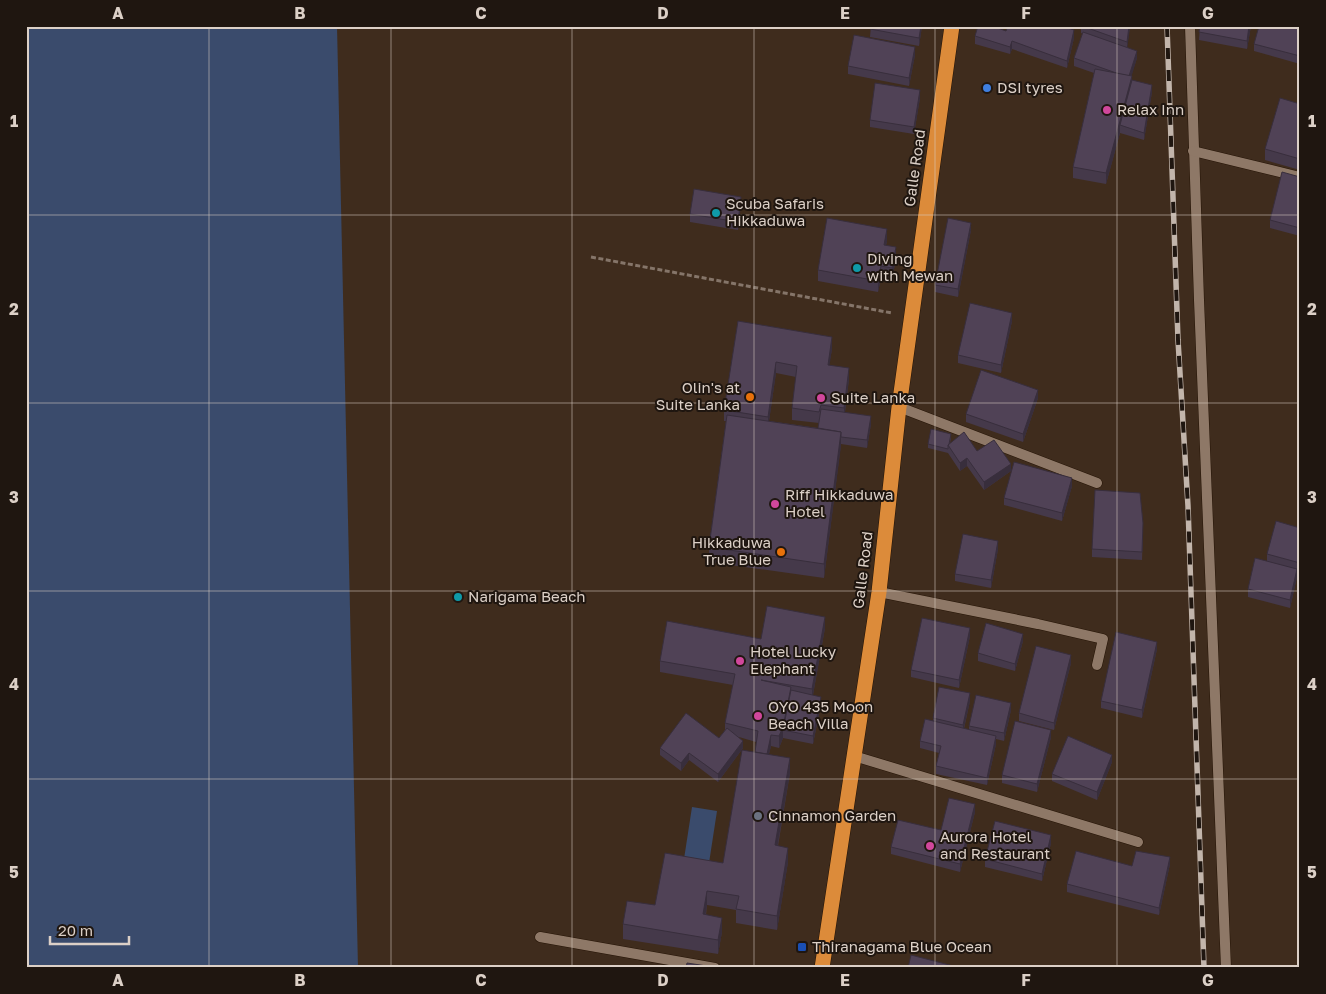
<svg xmlns="http://www.w3.org/2000/svg" width="1326" height="994" viewBox="0 0 1326 994" font-family="'Golos Text',sans-serif">
  <style>
    .water { fill: #3a4b6c }
    .lines { fill: none; stroke-linecap: round; stroke-linejoin: round }
    .street-casing { stroke: #251406; stroke-width: 11 }
    .highway-casing { stroke: #251406; stroke-width: 16 }
    .path { stroke: #857569; stroke-width: 3; stroke-dasharray: 5 2.5; stroke-linecap: butt }
    .street { stroke: #8e7867; stroke-width: 10 }
    .highway { stroke: #dc8b3a; stroke-width: 15 }
    .rail-casing { stroke: #c2b5ab; stroke-width: 5.5 }
    .rail { stroke: #1f1610; stroke-width: 4; stroke-dasharray: 11; stroke-linecap: butt }
    .wall { fill: #45394a; fill-rule: evenodd }
    .shaded-wall { fill: #382e3c }
    .building { fill: #504256; stroke: #382e3c }
    .grid { fill: none; stroke: #dcd0c7; stroke-width: 1; stroke-opacity: 0.55 }
    .shop-dot { fill: #3f7fe0; stroke: #1f1610; stroke-width: 2 }
    .hotel-dot { fill: #d1479c; stroke: #1f1610; stroke-width: 2 }
    .culture-dot { fill: #0f9aa8; stroke: #1f1610; stroke-width: 2 }
    .food-dot { fill: #e8710a; stroke: #1f1610; stroke-width: 2 }
    .worship-dot { fill: #6b7280; stroke: #1f1610; stroke-width: 2 }
    .transit-dot { fill: #1a4fb4; stroke: #1f1610; stroke-width: 2 }
    .labels { text-anchor: middle; stroke-width: 4; stroke-linejoin: round; paint-order: stroke }
    .poi-label { font-size: 15px; fill: #dcd0c7; stroke: #1f1610; text-anchor: start }
    .street-label { font-size: 15px; fill: #dcd0c7; stroke: #1f1610 }
    .neatline { fill: none; stroke: #dcd0c7; stroke-width: 2 }
    .grid-label { font-size: 16px; text-anchor: middle; font-weight: bold; fill: #dcd0c7 }
  </style>
  <rect width="100%" height="100%" fill="#3f2c1d"/>
  <g class="water">
    <path d="M26,26H337L358,968H26Z"/>
    <path d="M692,807L717,811L709,863L684,859Z"/>
  </g>
  <g class="lines">
    <defs>
      <g id="street">
        <path d="M1190,26L1199,300L1226,968"/>
        <path d="M1193,151L1300,177"/>
        <path d="M899,407L1097,483"/>
        <path d="M879,592L1038,624L1103,639L1097,665"/>
        <path d="M854,756L1138,842"/>
        <path d="M540,937L715,968"/>
      </g>
      <path id="highway" d="M822,968L879,592L899,407L952,26"/>
    </defs>
    <use href="#street" class="street-casing"/>
    <use href="#highway" class="highway-casing"/>
    <path class="path" d="M591,257L892,313"/>
    <use href="#street" class="street"/>
    <use href="#highway" class="highway"/>
    <defs>
      <path id="rail" d="M1167,26L1178,340L1188,506L1204,968"/>
    </defs>
    <use href="#rail" class="rail-casing"/>
    <use href="#rail" class="rail"/>
  </g>
  <g class="wall">
    <path d="M871,26H922L919,46L870,37Z"/>
    <path d="M1081,26H1130L1127,47L1137,58L1131,76L1132,80L1152,92L1144,140L1120,133L1106,184L1073,178V167L1094,73L1074,66V58L1083,34L1081,33Z"/>
    <path d="M1200,26H1251L1247,49L1199,40Z"/>
    <path d="M1300,26V64L1254,51V44Z"/>
    <path d="M1006,31L1074,38L1067,68L1012,49L1010,54L975,44V36Z"/>
    <path d="M915,55L909,86L848,74V66Z"/>
    <path d="M920,98L914,134L870,127V120Z"/>
    <path d="M1300,104V170L1265,160V149Z"/>
    <path d="M1300,177V236L1270,228V220Z"/>
    <path d="M741,204L738,230L690,222V214Z"/>
    <path d="M971,230L958,297L935,292V285Z"/>
    <path d="M887,241L886,245L896,259L892,279L881,278L878,292L818,281V270Z"/>
    <path d="M738,321L832,349L829,365L849,379L845,412L871,424L867,448L841,444L824,578L709,562V547L726,421H724V410ZM776,373L796,377L792,408V420L819,423L818,428L769,421Z"/>
    <path d="M1012,321L1001,373L958,363V355Z"/>
    <path d="M1038,398L1023,442L966,422V414Z"/>
    <path d="M951,438L950,443L977,451L1011,471L984,490L967,466L960,471L948,453L928,448V444Z"/>
    <path d="M1072,486L1062,521L1004,505V498Z"/>
    <path d="M1300,528V570H1297V577L1290,608L1248,597V589L1267,562V554Z"/>
    <path d="M1143,531L1142,560L1092,557V549Z"/>
    <path d="M998,549L991,588L955,581V574Z"/>
    <path d="M825,628L813,695L821,704L813,744L783,738L779,748L771,746L769,754L790,773L778,846L788,862L777,930L736,923V910L707,905L706,915L722,932L718,954L623,939V924L723,863L755,752L756,742L739,737L743,748L718,782L689,760L681,771L660,755V748L719,738L725,730V723L733,685L660,672V661L761,639Z"/>
    <path d="M970,636L959,688L911,677V670Z"/>
    <path d="M1023,641L1015,671L978,661V653Z"/>
    <path d="M1157,649L1142,718L1101,708V701Z"/>
    <path d="M1071,663L1054,730L1019,721V713Z"/>
    <path d="M970,701L964,729L969,730V726L1011,710L1004,741L996,739V744L987,785L936,774V766L939,753L920,748V741L933,721V718Z"/>
    <path d="M1051,737L1037,792L1002,783V775Z"/>
    <path d="M1112,762L1097,800L1052,781V774Z"/>
    <path d="M975,812L960,872L891,854V847L941,830Z"/>
    <path d="M1051,843L1042,881L985,867V859Z"/>
    <path d="M1170,864L1159,915L1067,892V884L1132,866Z"/>
  </g>
  <g class="shaded-wall">
    <path d="M921,26H922L919,46V38Z"/>
    <path d="M1129,26H1130V28L1127,50V42Z"/>
    <path d="M1249,26H1251L1247,49V41Z"/>
    <path d="M1074,30V38L1067,68V61Z"/>
    <path d="M1012,41V49L1010,54V47Z"/>
    <path d="M915,47V55L909,86V78Z"/>
    <path d="M1137,51V58L1129,85V77Z"/>
    <path d="M1132,76V87L1120,125V133L1106,184V173Z"/>
    <path d="M1152,85V92L1144,140V133Z"/>
    <path d="M920,90V98L914,134V127Z"/>
    <path d="M741,197V204L738,230V222Z"/>
    <path d="M971,223V230L958,297V289Z"/>
    <path d="M887,229V241L884,256V245Z"/>
    <path d="M896,247V259L892,279V268Z"/>
    <path d="M881,266V278L878,292V281Z"/>
    <path d="M1012,313V321L1001,373V365Z"/>
    <path d="M832,337V349L828,376V365Z"/>
    <path d="M776,362V373L768,428V417Z"/>
    <path d="M849,368V379L844,420V408Z"/>
    <path d="M1038,390V398L1023,442V434Z"/>
    <path d="M871,416V424L867,448V440Z"/>
    <path d="M841,432V446L824,578V564Z"/>
    <path d="M967,458V466L960,471V463Z"/>
    <path d="M1011,464V471L984,490V482Z"/>
    <path d="M1072,478V486L1062,521V513Z"/>
    <path d="M998,541V549L991,588V580Z"/>
    <path d="M1297,569V577L1290,608V600Z"/>
    <path d="M825,617V628L812,700V689Z"/>
    <path d="M970,628V636L959,688V680Z"/>
    <path d="M1023,634V641L1015,671V664Z"/>
    <path d="M1157,642V649L1142,718V710Z"/>
    <path d="M1071,655V663L1054,730V723Z"/>
    <path d="M791,687V698L783,730V738L779,748V736Z"/>
    <path d="M970,693V701L963,732V725Z"/>
    <path d="M821,697V704L813,744V736Z"/>
    <path d="M1011,703V710L1004,741V733Z"/>
    <path d="M1051,730V737L1037,792V784Z"/>
    <path d="M771,735V746L766,766V755Z"/>
    <path d="M996,736V744L987,785V778Z"/>
    <path d="M743,741V748L718,782V774Z"/>
    <path d="M689,753V760L681,771V763Z"/>
    <path d="M1112,755V762L1097,800V792Z"/>
    <path d="M790,758V773L775,860V845Z"/>
    <path d="M975,804V812L960,872V864Z"/>
    <path d="M1051,835V843L1042,881V874Z"/>
    <path d="M788,848V862L777,930V916Z"/>
    <path d="M1170,857V864L1159,915V908Z"/>
    <path d="M707,891V905L703,929V914Z"/>
    <path d="M722,918V932L718,954V940Z"/>
  </g>
  <g class="building">
    <path d="M871,26H921L919,38L870,29Z"/>
    <path d="M978,26H992L1006,31L1008,26H1061L1074,30L1067,61L1012,41L1010,47L975,36Z"/>
    <path d="M1082,26H1129L1127,42Z"/>
    <path d="M1200,26H1249L1247,41L1199,32Z"/>
    <path d="M1259,26H1300V56L1254,44Z"/>
    <path d="M1083,32L1137,51L1129,76L1119,74L1074,58Z"/>
    <path d="M854,35L915,47L909,78L848,66Z"/>
    <path d="M1095,69L1132,76L1106,173L1073,167Z"/>
    <path d="M1132,80L1152,85L1144,133L1120,125Z"/>
    <path d="M875,83L920,90L914,127L870,120Z"/>
    <path d="M1280,98L1300,104V159L1265,149Z"/>
    <path d="M1282,172L1300,177V228L1270,220Z"/>
    <path d="M694,189L741,197L738,222L690,214Z"/>
    <path d="M827,218L887,229L884,245L896,247L892,268L881,266L878,281L818,270Z"/>
    <path d="M948,218L971,223L958,289L935,285Z"/>
    <path d="M970,303L1012,313L1001,365L958,355Z"/>
    <path d="M738,321L832,337L828,365L849,368L844,408L821,405L819,412L792,408L797,366L776,362L768,417L724,410Z"/>
    <path d="M981,370L1038,390L1023,434L966,414Z"/>
    <path d="M821,409L871,416L867,440L841,437V432L818,428Z"/>
    <path d="M727,415L841,432L824,564L709,547Z"/>
    <path d="M931,429L951,434L949,444L948,445V449L928,444Z"/>
    <path d="M964,432L977,451L994,440L1011,464L984,482L967,458L960,463L948,445Z"/>
    <path d="M1014,462L1072,478L1062,513L1004,498Z"/>
    <path d="M1095,490L1140,493L1143,523L1142,552L1092,549Z"/>
    <path d="M1276,521L1300,528V563L1267,554Z"/>
    <path d="M963,534L998,541L991,580L955,574Z"/>
    <path d="M1255,558L1297,569L1290,600L1248,589Z"/>
    <path d="M767,606L825,617L812,689L761,680L791,687L783,727L779,736L771,735L767,754L755,752L758,731L725,723L735,674L660,661L667,621L761,639Z"/>
    <path d="M922,618L970,628L959,680L911,670Z"/>
    <path d="M986,623L1023,634L1015,664L978,653Z"/>
    <path d="M1116,632L1157,642L1142,710L1101,701Z"/>
    <path d="M1036,646L1071,655L1054,723L1019,713Z"/>
    <path d="M939,687L970,693L963,725L933,718Z"/>
    <path d="M791,690L821,697L813,736L783,730Z"/>
    <path d="M976,695L1011,703L1004,733L969,726Z"/>
    <path d="M686,713L719,738L727,728L743,741L718,774L689,753L681,763L660,748Z"/>
    <path d="M925,719L996,736L987,778L936,766L941,746L920,741Z"/>
    <path d="M1015,721L1051,730L1037,784L1002,775Z"/>
    <path d="M1068,736L1112,755L1097,792L1052,774Z"/>
    <path d="M742,750L790,758L775,845L788,848L777,916L736,909L739,896L707,891L703,914L722,918L718,940L623,924L627,901L655,905L665,853L723,863Z"/>
    <path d="M949,798L975,804L960,864L891,847L898,820L941,830Z"/>
    <path d="M995,821L1051,835L1042,874L985,859Z"/>
    <path d="M1076,851L1132,866L1136,851L1170,857L1159,908L1067,884Z"/>
    <path d="M911,955L961,968H908Z"/>
    <path d="M687,963L720,968H686Z"/>
  </g>
  <path class="grid" d="M209,26V968M391,26V968M572,26V968M754,26V968M935,26V968M1117,26V968M26,215H1300M26,403H1300M26,591H1300M26,779H1300"/>
  <circle class="shop-dot" cx="987" cy="88" r="5"/>
  <g class="hotel-dot">
    <circle cx="1107" cy="110" r="5"/>
    <circle cx="821" cy="398" r="5"/>
    <circle cx="775" cy="504" r="5"/>
    <circle cx="740" cy="661" r="5"/>
    <circle cx="758" cy="716" r="5"/>
    <circle cx="930" cy="846" r="5"/>
  </g>
  <g class="culture-dot">
    <circle cx="716" cy="213" r="5"/>
    <circle cx="857" cy="268" r="5"/>
    <circle cx="458" cy="597" r="5"/>
  </g>
  <g class="food-dot">
    <circle cx="750" cy="397" r="5"/>
    <circle cx="781" cy="552" r="5"/>
  </g>
  <circle class="worship-dot" cx="758" cy="816" r="5"/>
  <rect class="transit-dot" x="797" y="942" width="10" height="10" rx="2.5"/>
  <g class="labels">
    <g class="poi-label">
      <text x="997" y="93">DSI tyres</text>
      <text x="1117" y="115">Relax Inn</text>
      <text x="726" y="209">Scuba Safaris<tspan x="726" dy="17">Hikkaduwa</tspan></text>
      <text x="867" y="264">Diving<tspan x="867" dy="17">with Mewan</tspan></text>
      <text x="740" y="393" text-anchor="end">Olin's at<tspan x="740" dy="17">Suite Lanka</tspan></text>
      <text x="831" y="403">Suite Lanka</text>
      <text x="785" y="500">Riff Hikkaduwa<tspan x="785" dy="17">Hotel</tspan></text>
      <text x="771" y="548" text-anchor="end">Hikkaduwa<tspan x="771" dy="17">True Blue</tspan></text>
      <text x="468" y="602">Narigama Beach</text>
      <text x="750" y="657">Hotel Lucky<tspan x="750" dy="17">Elephant</tspan></text>
      <text x="768" y="712">OYO 435 Moon<tspan x="768" dy="17">Beach Villa</tspan></text>
      <text x="768" y="821">Cinnamon Garden</text>
      <text x="940" y="842">Aurora Hotel<tspan x="940" dy="17">and Restaurant</tspan></text>
      <text x="812" y="952">Thiranagama Blue Ocean</text>
    </g>
    <g class="street-label">
      <text transform="translate(915 168) rotate(-82)" y="5">Galle Road</text>
      <text transform="translate(863 570) rotate(-83)" y="5">Galle Road</text>
    </g>
  </g>
  <rect width="1326" height="994" fill="none" stroke="#1f1610" stroke-width="55"/>
  <path d="M50 936v8h79v-8" fill="none" stroke="#dcd0c7" stroke-width="2.5"/>
  <text x="58" y="936" font-size="15" fill="#dcd0c7" stroke="#1f1610" stroke-width="4" paint-order="stroke">20 m</text>
  <rect x="28" y="28" width="1270" height="938" class="neatline"/>
  <g class="grid-label">
    <text x="118" y="19">A</text>
    <text x="300" y="19">B</text>
    <text x="481" y="19">C</text>
    <text x="663" y="19">D</text>
    <text x="845" y="19">E</text>
    <text x="1026" y="19">F</text>
    <text x="1208" y="19">G</text>
    <text x="14" y="127">1</text>
    <text x="1312" y="127">1</text>
    <text x="14" y="315">2</text>
    <text x="1312" y="315">2</text>
    <text x="14" y="503">3</text>
    <text x="1312" y="503">3</text>
    <text x="14" y="690">4</text>
    <text x="1312" y="690">4</text>
    <text x="14" y="878">5</text>
    <text x="1312" y="878">5</text>
    <text x="118" y="986">A</text>
    <text x="300" y="986">B</text>
    <text x="481" y="986">C</text>
    <text x="663" y="986">D</text>
    <text x="845" y="986">E</text>
    <text x="1026" y="986">F</text>
    <text x="1208" y="986">G</text>
  </g>
</svg>
